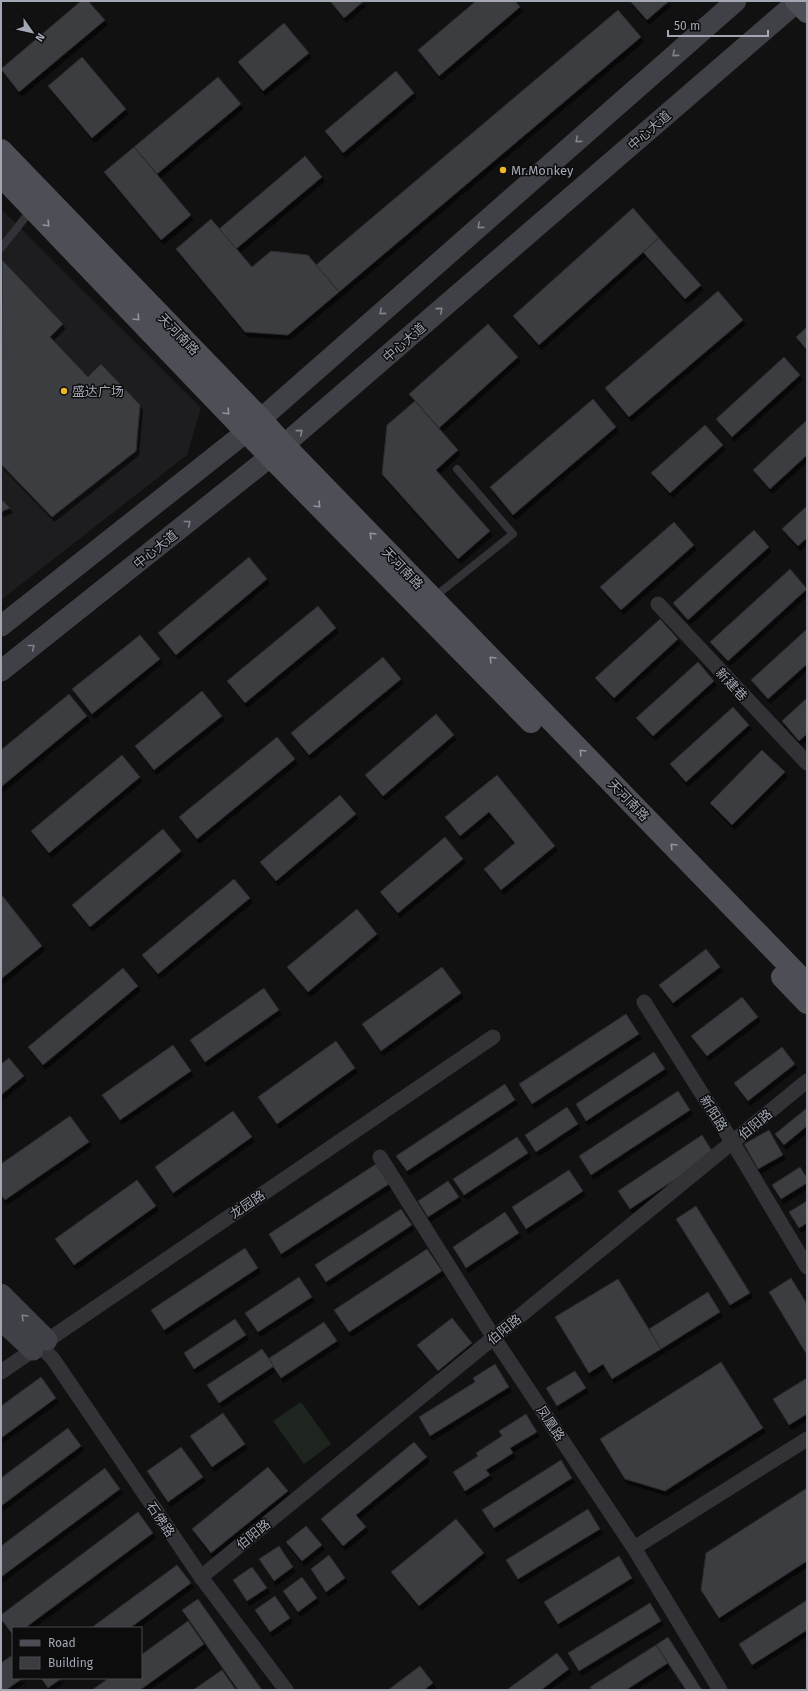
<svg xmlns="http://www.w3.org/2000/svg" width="808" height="1691" viewBox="0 0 808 1691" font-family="'Fira Sans','Noto Sans SC',sans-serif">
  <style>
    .built { fill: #1d1d1f }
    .green { fill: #1d251e }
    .building { fill: #3b3c3f; stroke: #2b2b2e; filter: url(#shadow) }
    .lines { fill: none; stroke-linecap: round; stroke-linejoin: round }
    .lane { stroke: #323237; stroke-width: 8 }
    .street { stroke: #323237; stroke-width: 15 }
    .secondary { stroke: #404147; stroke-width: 21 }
    .primary { stroke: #4e4f56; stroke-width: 22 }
    .oneway { stroke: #80838d }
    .oneway2 { stroke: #9195a0 }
    .poi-dot { fill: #f1b529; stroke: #0c0c0d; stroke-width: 1.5 }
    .labels { text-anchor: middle; stroke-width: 3; stroke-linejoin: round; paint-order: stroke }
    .street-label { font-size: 13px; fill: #a2a7b3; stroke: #0c0c0d }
    .poi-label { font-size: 13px; fill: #a2a7b3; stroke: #0c0c0d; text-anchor: start }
  </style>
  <defs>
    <filter id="shadow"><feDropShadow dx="2.5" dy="4.5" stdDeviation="0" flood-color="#0009"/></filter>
  </defs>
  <rect width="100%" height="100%" fill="#111112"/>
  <path class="built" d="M1,209L201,408L187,455L1,600Z"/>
  <path class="green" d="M301,1402L331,1444L304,1464L273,1421Z"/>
  <g class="building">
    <path d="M81,1H88L105,20L19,92L1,69Z"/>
    <path d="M330,1H364L344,18Z"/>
    <path d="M476,1H515L520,7L439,76L418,50Z"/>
    <path d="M630,1H669L647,20Z"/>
    <path d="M618,10L641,37L339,292L316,265Z"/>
    <path d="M284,23L309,53L263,91L238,62Z"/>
    <path d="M82,57L126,109L92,138L48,86Z"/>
    <path d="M396,71L414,93L343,153L325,131Z"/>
    <path d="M218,77L241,104L157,174L134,147Z"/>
    <path d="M134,147L191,215L161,240L104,172Z"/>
    <path d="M305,156L322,177L236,249L219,229Z"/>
    <path d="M633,208L659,238L539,345L513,316Z"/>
    <path d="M211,219L252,267L271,251L308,255L339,292L288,335L245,332L176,249Z"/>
    <path d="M659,238L701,285L685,299L643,252Z"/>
    <path d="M2,260L63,324L50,337L88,377L101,364L140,405L136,451L52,517L1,464Z"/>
    <path d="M718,291L743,320L629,417L605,388Z"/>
    <path d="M488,324L518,357L439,428L409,394Z"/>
    <path d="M807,327V350L796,337Z"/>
    <path d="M784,357L800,375L732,437L716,419Z"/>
    <path d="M593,399L616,427L513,515L490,487Z"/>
    <path d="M415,401L458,450L436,470L490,531L458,559L382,474L387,425Z"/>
    <path d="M807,420V455L770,489L753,470Z"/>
    <path d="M705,425L723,445L670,493L651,473Z"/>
    <path d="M1,499L10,508L1,512Z"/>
    <path d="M807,506V538L798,546L782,529Z"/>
    <path d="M674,522L694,545L621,610L600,587Z"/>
    <path d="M754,530L769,547L688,620L673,603Z"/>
    <path d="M249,557L267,579L176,655L158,633Z"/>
    <path d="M790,569L807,589L728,661L710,642Z"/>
    <path d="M318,606L336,628L245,703L227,681Z"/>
    <path d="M660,619L678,639L614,698L595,678Z"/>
    <path d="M807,629V664L768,699L751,680Z"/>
    <path d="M140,635L160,659L92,714L72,689Z"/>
    <path d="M383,657L401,679L309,755L291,733Z"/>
    <path d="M698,662L714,681L653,736L636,718Z"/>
    <path d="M202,691L222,716L154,770L135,746Z"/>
    <path d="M69,694L87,716L1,787V750Z"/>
    <path d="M807,698V734L799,741L782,721Z"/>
    <path d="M733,707L749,725L686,782L670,764Z"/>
    <path d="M436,714L454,735L383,796L365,775Z"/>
    <path d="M277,737L295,759L197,839L179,817Z"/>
    <path d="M762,750L785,772L732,825L710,803Z"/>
    <path d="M122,755L140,777L49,853L31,831Z"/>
    <path d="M497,775L555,846L501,890L484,869L515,843L489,812L460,836L445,817Z"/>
    <path d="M340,795L356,814L276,881L260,862Z"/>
    <path d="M163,829L181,851L90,927L72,905Z"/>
    <path d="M445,837L463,859L398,913L380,892Z"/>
    <path d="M234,879L250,898L158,974L142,955Z"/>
    <path d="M1,894L42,946L1,979Z"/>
    <path d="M357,909L377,934L308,992L287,967Z"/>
    <path d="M706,949L720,967L673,1003L659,985Z"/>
    <path d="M442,967L461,993L381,1051L362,1024Z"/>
    <path d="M123,968L138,986L43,1065L28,1047Z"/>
    <path d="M264,988L279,1010L205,1062L190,1040Z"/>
    <path d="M742,997L758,1017L707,1056L691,1036Z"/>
    <path d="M626,1014L639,1034L532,1104L519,1084Z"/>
    <path d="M336,1041L355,1068L277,1124L258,1097Z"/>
    <path d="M173,1045L191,1071L120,1120L102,1095Z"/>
    <path d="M782,1047L795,1064L748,1101L734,1083Z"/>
    <path d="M654,1052L665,1069L586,1121L576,1104Z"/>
    <path d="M9,1058L24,1076L1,1095V1064Z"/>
    <path d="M505,1084L515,1100L407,1171L396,1156Z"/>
    <path d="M678,1091L690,1110L591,1175L579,1156Z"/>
    <path d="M567,1107L578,1124L536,1152L525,1135Z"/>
    <path d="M807,1108V1126L784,1145L775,1134Z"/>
    <path d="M233,1111L252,1137L173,1193L155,1167Z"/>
    <path d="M70,1116L89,1142L5,1200L1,1195V1164Z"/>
    <path d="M769,1130L783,1155L758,1169L744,1144Z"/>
    <path d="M702,1135L714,1154L630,1209L618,1191Z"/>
    <path d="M517,1137L528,1153L464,1195L453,1179Z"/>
    <path d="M376,1164L389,1184L281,1254L269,1234Z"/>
    <path d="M800,1167L807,1178V1183L781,1199L772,1185Z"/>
    <path d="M569,1170L583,1191L526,1229L512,1207Z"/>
    <path d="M137,1180L156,1206L74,1265L55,1239Z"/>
    <path d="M448,1181L459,1197L428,1217L418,1201Z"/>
    <path d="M807,1201V1223L799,1228L789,1212Z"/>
    <path d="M696,1206L750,1293L730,1305L676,1219Z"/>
    <path d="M401,1209L412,1225L326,1282L315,1265Z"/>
    <path d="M505,1212L519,1233L466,1268L453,1247Z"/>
    <path d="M245,1248L258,1268L164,1330L151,1310Z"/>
    <path d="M427,1249L442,1271L349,1332L334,1310Z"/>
    <path d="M299,1277L312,1297L258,1332L245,1313Z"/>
    <path d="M791,1278L807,1304V1355L769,1292Z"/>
    <path d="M618,1279L661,1349L612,1379L603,1364L589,1373L555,1317Z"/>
    <path d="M708,1292L720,1312L661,1349L649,1329Z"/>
    <path d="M452,1318L472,1343L438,1371L417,1345Z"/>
    <path d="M235,1319L246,1335L194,1369L184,1353Z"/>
    <path d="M324,1322L337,1341L281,1378L268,1359Z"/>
    <path d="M262,1349L274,1366L219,1403L207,1385Z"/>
    <path d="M721,1362L763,1428L665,1491L625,1479L600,1439Z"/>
    <path d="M495,1364L509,1387L430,1436L419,1417L475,1382L473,1378Z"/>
    <path d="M575,1371L586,1388L557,1406L546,1388Z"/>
    <path d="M41,1377L56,1398L1,1438V1406Z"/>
    <path d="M807,1378V1414L789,1425L773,1399Z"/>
    <path d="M223,1413L245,1444L212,1467L190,1436Z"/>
    <path d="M526,1414L537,1432L510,1448L513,1453L486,1470L490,1475L465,1491L453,1472L478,1456L476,1453L502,1436L499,1431Z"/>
    <path d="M68,1428L81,1446L1,1506V1478Z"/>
    <path d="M414,1442L427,1457L356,1515L366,1527L343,1546L321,1519Z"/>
    <path d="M181,1447L203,1477L168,1502L147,1471Z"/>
    <path d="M561,1460L572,1478L494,1528L482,1510Z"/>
    <path d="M268,1467L288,1491L211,1553L192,1529Z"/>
    <path d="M105,1468L120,1489L1,1577V1546Z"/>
    <path d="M807,1488V1561L719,1618L701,1590L706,1553Z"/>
    <path d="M588,1509L600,1529L518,1579L506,1560Z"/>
    <path d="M138,1512L153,1533L25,1628H13V1635L1,1619V1615Z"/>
    <path d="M456,1519L484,1553L419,1606L391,1572Z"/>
    <path d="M306,1526L322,1545L302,1561L286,1542Z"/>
    <path d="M279,1546L293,1567L274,1581L259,1559Z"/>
    <path d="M329,1555L345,1578L326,1592L311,1569Z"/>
    <path d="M619,1556L632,1578L558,1624L544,1602Z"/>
    <path d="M177,1565L191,1583L130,1628H91Z"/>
    <path d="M252,1567L267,1588L247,1601L233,1580Z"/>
    <path d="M302,1577L317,1598L298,1612L283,1591Z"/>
    <path d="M275,1596L290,1618L270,1632L255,1610Z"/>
    <path d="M198,1599L262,1690H238L182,1610Z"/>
    <path d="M807,1600V1630L752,1665L739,1644Z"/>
    <path d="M650,1603L661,1621L579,1671L568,1653Z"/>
    <path d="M188,1621L204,1644L140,1690H92L109,1678H141V1655Z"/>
    <path d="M668,1637L702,1690H686L656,1645Z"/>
    <path d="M656,1645L668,1663L626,1690H592L590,1687Z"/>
    <path d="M557,1653L569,1669L541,1690H509L508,1689Z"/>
    <path d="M11,1656L13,1660V1678H23L6,1690H1V1663Z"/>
    <path d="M420,1666L433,1683L424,1690H388Z"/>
    <path d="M222,1670L236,1690H193Z"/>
    <path d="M41,1678H62L48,1688Z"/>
  </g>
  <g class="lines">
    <g class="lane">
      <path d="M1,248L32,209"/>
      <path d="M433,598L513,534L457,469"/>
    </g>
    <g class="street">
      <path d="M658,604L807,763"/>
      <path d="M644,1002L733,1143L807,1267"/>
      <path d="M380,1157L494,1338L634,1548L720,1690"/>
      <path d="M40,1345L53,1359L201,1577L286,1690"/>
      <path d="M1,1372L493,1037"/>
      <path d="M634,1548L807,1439"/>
      <path d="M201,1577L807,1081"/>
    </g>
    <g class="secondary">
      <path d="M1,626L246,432L736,1"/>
      <path d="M1,671L271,456L798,1"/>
      <path d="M1,1294L47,1340"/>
      <path d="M1,1320L33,1350"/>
    </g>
    <g class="primary">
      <path d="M796,1L807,12"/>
      <path d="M1,150L261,419L284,445L807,984"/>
      <path d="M1,176L246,432L531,722"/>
      <path d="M782,977L807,1003"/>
    </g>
  </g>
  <defs><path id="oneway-chevron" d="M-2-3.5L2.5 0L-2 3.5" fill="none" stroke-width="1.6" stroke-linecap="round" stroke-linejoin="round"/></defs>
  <g class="oneway">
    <use href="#oneway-chevron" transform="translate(675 54) rotate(139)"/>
    <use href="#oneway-chevron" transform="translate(578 140) rotate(139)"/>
    <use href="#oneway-chevron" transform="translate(480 226) rotate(139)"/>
    <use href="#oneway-chevron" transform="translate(440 310) rotate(-41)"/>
    <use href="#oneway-chevron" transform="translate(382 312) rotate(139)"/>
    <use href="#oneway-chevron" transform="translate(300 432) rotate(-41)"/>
    <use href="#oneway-chevron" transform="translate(188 523) rotate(-39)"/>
    <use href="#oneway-chevron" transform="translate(32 647) rotate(-39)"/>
    <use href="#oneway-chevron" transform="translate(24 1317) rotate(-135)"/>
  </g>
  <g class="oneway2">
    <use href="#oneway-chevron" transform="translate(47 224) rotate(46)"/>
    <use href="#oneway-chevron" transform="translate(137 318) rotate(46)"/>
    <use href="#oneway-chevron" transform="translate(227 412) rotate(46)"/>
    <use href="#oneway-chevron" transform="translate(318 505) rotate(46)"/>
    <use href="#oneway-chevron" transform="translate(372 535) rotate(-134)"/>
    <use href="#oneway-chevron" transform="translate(492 659) rotate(-134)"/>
    <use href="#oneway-chevron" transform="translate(582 752) rotate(-134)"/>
    <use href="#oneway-chevron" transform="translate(673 846) rotate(-134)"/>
  </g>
  <g class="poi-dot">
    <circle cx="503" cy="170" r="4"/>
    <circle cx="64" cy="391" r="4"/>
  </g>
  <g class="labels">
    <g class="street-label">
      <text transform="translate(649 130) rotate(-41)" y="5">中心大道</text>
      <text transform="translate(179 334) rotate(46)" y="5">天河南路</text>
      <text transform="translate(404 342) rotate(-41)" y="5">中心大道</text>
      <text transform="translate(155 549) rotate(-39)" y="5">中心大道</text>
      <text transform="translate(403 568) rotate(46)" y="5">天河南路</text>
      <text transform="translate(732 684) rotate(47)" y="5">新建巷</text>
      <text transform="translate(629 800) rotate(46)" y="5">天河南路</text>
      <text transform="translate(714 1113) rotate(58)" y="5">新阳路</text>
      <text transform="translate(755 1124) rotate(-40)" y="5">伯阳路</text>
      <text transform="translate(247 1204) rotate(-34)" y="5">龙园路</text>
      <text transform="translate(504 1329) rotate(-39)" y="5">伯阳路</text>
      <text transform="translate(551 1423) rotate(56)" y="5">凤凰路</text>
      <text transform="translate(161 1519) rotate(56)" y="5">石佛路</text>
      <text transform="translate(253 1534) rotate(-39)" y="5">伯阳路</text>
    </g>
    <g class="poi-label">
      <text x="511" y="175">Mr.Monkey</text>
      <text x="72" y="396">盛达广场</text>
    </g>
  </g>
  <rect width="808" height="1691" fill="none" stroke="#a2a7b3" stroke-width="4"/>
  <rect x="12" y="1627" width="130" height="52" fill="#0c0c0d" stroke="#484a4f"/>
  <rect x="20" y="1640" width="20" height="6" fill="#4e4f56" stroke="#484a4f"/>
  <text x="48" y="1647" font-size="12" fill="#a2a7b3">Road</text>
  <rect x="20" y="1657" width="20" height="12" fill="#3b3c3f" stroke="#484a4f"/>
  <text x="48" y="1667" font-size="12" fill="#a2a7b3">Building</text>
  <g transform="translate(32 32) rotate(124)" stroke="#0c0c0d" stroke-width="3" paint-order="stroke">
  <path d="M0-3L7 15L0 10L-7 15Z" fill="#a2a7b3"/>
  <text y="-6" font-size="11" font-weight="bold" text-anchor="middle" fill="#a2a7b3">N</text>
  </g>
  <path d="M668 30v6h100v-6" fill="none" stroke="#a2a7b3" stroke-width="2"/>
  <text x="674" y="30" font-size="12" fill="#a2a7b3" stroke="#0c0c0d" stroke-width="3" paint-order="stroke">50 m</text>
</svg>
